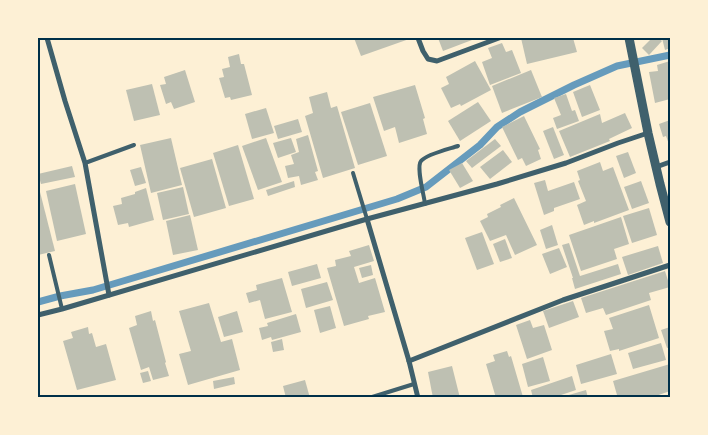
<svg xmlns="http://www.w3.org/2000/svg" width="708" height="435" viewBox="0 0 708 435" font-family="Georgia,serif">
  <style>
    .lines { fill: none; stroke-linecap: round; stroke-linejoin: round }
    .stream { stroke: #669bbc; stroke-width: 7 }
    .building { fill: #bec0b2 }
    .service { stroke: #3f606c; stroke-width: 4 }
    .minor { stroke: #3f606c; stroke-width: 5 }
    .tertiary { stroke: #3f606c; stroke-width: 9 }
    .neatline { fill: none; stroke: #003049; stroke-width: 2 }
  </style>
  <rect width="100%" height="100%" fill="#fdf0d5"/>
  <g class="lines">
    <path class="stream" d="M38,302L60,296L93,290L397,199L426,187L480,145L497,127L520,112L574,85L617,66L670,55"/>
  </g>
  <g class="building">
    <path d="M354,38H412L361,56Z"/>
    <path d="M438,38H472V40L443,51Z"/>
    <path d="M521,38H573L577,52L527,64Z"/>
    <path d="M652,38H658L662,41L649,55L642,48Z"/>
    <path d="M662,38H670V48L665,50Z"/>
    <path d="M502,43L506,52L512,50L521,73L490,85L482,62L492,58L488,48Z"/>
    <path d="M239,54L241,64H244L252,95L231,100L230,97L225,98L219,78L224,77L222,69L230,67L228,57Z"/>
    <path d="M475,61L491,90L461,106L460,104L451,108L441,88L449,84L446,77Z"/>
    <path d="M670,61V99L655,103L649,72L658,71L657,65Z"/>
    <path d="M185,70L195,102L174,109L171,102L166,104L160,85L166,84L164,77Z"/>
    <path d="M531,70L542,97L502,113L492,86Z"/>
    <path d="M152,84L160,115L134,121L126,90Z"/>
    <path d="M415,85L425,118L423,119L427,134L399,143L395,127L384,131L373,97Z"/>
    <path d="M590,85L600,110L582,117L573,92Z"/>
    <path d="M327,92L331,108L337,106L355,168L323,178L305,116L313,113L309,97Z"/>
    <path d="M566,94L572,111L575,110L579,121L557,129L553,118L561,115L554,98Z"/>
    <path d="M478,102L491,121L460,141L448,121Z"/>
    <path d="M370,103L387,156L358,165L341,112Z"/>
    <path d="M266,108L274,133L252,139L245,114Z"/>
    <path d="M625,113L632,128L609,139L610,141L570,157L559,131L600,114L602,123Z"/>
    <path d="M524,116L540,149L538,150L541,159L526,166L522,158L518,160L502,127Z"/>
    <path d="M298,119L302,132L278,139L274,126Z"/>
    <path d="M670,120V147L666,136L663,137L659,124Z"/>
    <path d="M553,127L564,155L554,159L543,131Z"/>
    <path d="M308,135L318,171L315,172L318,180L301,185L299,176L288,178L285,166L294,164L291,155L299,152L296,139Z"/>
    <path d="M171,138L182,185L151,193L140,145Z"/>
    <path d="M266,138L282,182L258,190L242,146Z"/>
    <path d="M291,138L296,152L278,158L273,143Z"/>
    <path d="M495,139L501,146L472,168L466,161Z"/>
    <path d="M238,145L254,199L229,206L213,153Z"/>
    <path d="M503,150L512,162L490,179L480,167Z"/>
    <path d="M628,152L636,173L624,178L616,156Z"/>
    <path d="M212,159L226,208L194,217L180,168Z"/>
    <path d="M600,162L603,171L613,167L629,210L594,223V221L584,225L577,205L586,201L578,181L580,180L577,171Z"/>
    <path d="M462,163L473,181L460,188L449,170Z"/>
    <path d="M72,166L75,177L41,184L38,174Z"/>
    <path d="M141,167L146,183L135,186L130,170Z"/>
    <path d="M545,180L548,191L574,182L580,199L554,208V211L544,215L534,183Z"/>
    <path d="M294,181L295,187L268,196L266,190Z"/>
    <path d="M641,181L649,203L632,209L624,187Z"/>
    <path d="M75,184L86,234L57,241L46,191Z"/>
    <path d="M183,187L189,214L163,220L157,193Z"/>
    <path d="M39,188L55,251L38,255V189Z"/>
    <path d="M146,188L154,220L129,227L128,223L118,225L113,206L122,204L121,198L135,194V192Z"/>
    <path d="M514,198L537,245L515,255L506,235L490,241L480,221L488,217L487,214L501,207L500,205Z"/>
    <path d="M649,208L657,235L632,243L623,216Z"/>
    <path d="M190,215L198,250L173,255L166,221Z"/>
    <path d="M621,217L629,244L614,249L617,259L581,271L569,235Z"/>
    <path d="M552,225L558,245L546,249L540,230Z"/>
    <path d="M482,232L494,264L477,270L465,238Z"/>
    <path d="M505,239L512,258L500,262L493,244Z"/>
    <path d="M569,243L580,276L618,264L621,274L575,289L572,278H573L562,245Z"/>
    <path d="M369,245L374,261L354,267L359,283L375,278L385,312L368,316L369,319L344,326L327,268L336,266L335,260L351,256L349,251Z"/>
    <path d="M658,246L663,263L628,275L622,257Z"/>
    <path d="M559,248L567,267L550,274L542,254Z"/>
    <path d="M317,264L321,278L292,286L288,272Z"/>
    <path d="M371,265L373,275L362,278L359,268Z"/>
    <path d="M665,271L670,287L649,293L651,300L606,315L603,308L586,313L581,298Z"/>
    <path d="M282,278L292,312L265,319L260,300L249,303L246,293L257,290L256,285Z"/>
    <path d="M327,282L333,300L306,308L301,289Z"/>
    <path d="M573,301L579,317L549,328L543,311Z"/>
    <path d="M209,303L221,342L232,339L240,370L188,385L179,354L191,351L179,311Z"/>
    <path d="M649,305L659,338L619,351V349L610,351L604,331L613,329L609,318Z"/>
    <path d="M330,306L336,328L320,333L314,310Z"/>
    <path d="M151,311L153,321L155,320L166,362L165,363L169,376L153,380L149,367L141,370L129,328L137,325L135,316Z"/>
    <path d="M237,311L243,332L224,337L218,317Z"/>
    <path d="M296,314L301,332L272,340L271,337L262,340L259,328L268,326L267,323Z"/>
    <path d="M530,320L533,328L544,325L552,350L527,359L516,325Z"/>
    <path d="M88,327L89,334L92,333L96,347L106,344L116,380L77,390L63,341L73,338L71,332Z"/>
    <path d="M670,327V347L667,348L661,330Z"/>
    <path d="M282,339L284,350L273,352L271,342Z"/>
    <path d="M661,343L666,360L633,369L628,353Z"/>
    <path d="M507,351L509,357L511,356L523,397L496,398L486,364L495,361L493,355Z"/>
    <path d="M611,354L617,374L581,384L576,365Z"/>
    <path d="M543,357L550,381L528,387L522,364Z"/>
    <path d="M670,364V391L650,398H612L617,395L613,381Z"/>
    <path d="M452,366L460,398H433L428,372Z"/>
    <path d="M148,371L151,381L143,383L140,373Z"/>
    <path d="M572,376L576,390L552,398H533L531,390Z"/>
    <path d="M234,377L235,384L214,389L213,381Z"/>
    <path d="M305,380L310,398H286L283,386Z"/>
    <path d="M586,390L588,398H562V397Z"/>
  </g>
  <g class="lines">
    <g class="service">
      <path d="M85,163L134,145"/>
      <path d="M353,173L367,219"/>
      <path d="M425,204C424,195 416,167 421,161C427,154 449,149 458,146"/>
      <path d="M49,255L62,309"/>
      <path d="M369,398L414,384"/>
    </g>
    <g class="minor">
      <path d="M47,38L65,101L85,163L109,295"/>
      <path d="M418,38L423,51L428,59L437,61L499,38"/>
      <path d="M656,167L670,162"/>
      <path d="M367,219L409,361L418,398"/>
      <path d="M38,315L62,309L367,219L497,184L566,163L618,143L648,133"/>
      <path d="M409,361L563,300L670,265"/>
    </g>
    <path class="tertiary" d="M629,38L648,133L660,184L670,222"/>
  </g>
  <rect width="708" height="435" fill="none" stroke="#fdf0d5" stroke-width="78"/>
  <rect x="39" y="39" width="630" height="357" class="neatline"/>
</svg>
